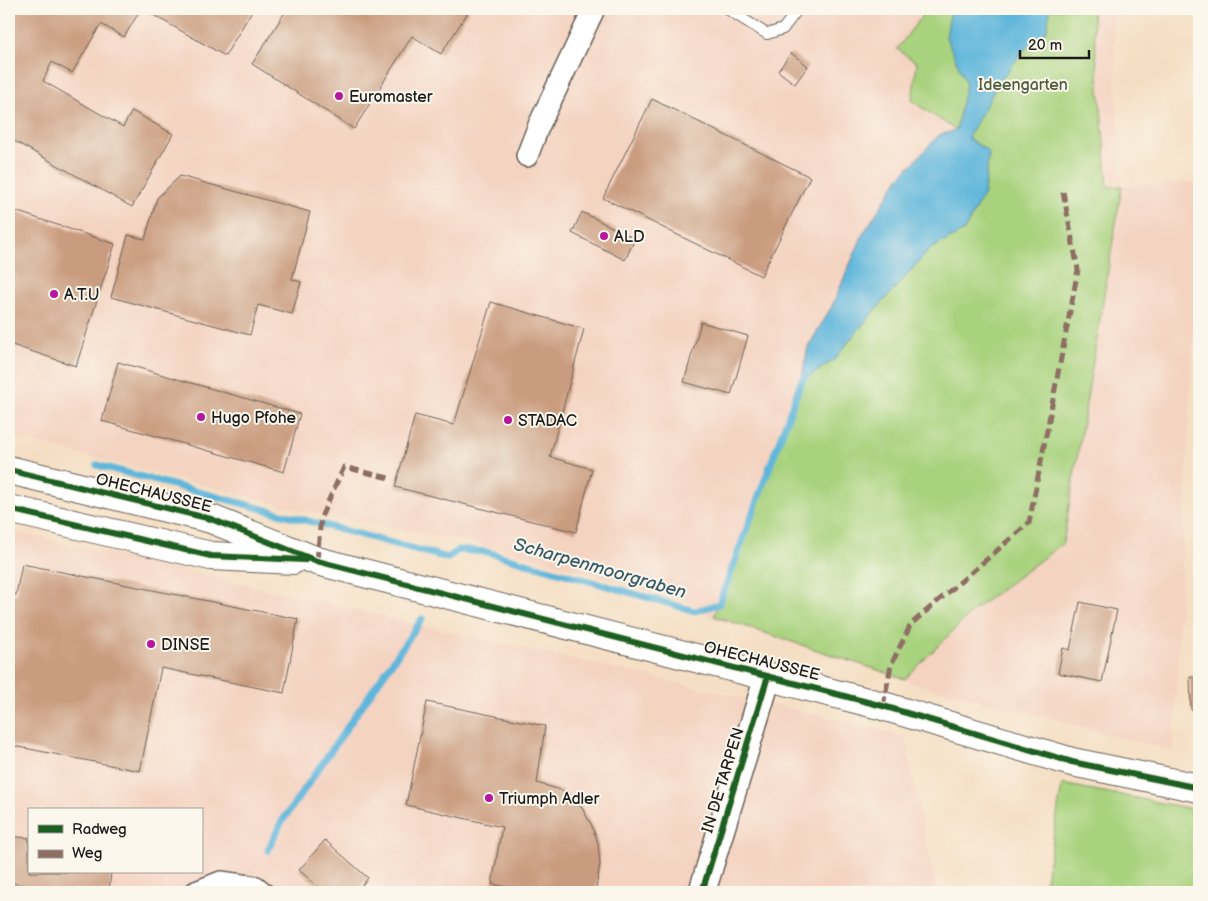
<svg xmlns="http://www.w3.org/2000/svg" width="1208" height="901" viewBox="0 0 1208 901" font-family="'Balsamiq Sans',sans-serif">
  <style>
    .built { fill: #f4d3c1; fill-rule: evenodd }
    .green { fill: #a8d27d; stroke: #62774c }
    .water { fill: #5fb6db; stroke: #3e697c }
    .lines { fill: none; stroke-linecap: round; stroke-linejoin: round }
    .stream { stroke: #5fb6db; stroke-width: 7 }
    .building { fill: #ca9c7f }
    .service-casing { stroke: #686057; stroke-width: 12 }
    .minor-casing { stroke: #686057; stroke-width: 24 }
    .tertiary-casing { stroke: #686057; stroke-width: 29 }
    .primary-casing { stroke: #686057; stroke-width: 30 }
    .service { stroke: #fff; stroke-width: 10 }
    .minor { stroke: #fff; stroke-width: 21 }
    .tertiary { stroke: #fff; stroke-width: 26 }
    .primary { stroke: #fff; stroke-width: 28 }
    .quiet { stroke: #8d6e63; stroke-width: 5; stroke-dasharray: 10 5; stroke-linecap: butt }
    .cycleway-casing { stroke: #fbf7ec; stroke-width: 9 }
    .cycleway { stroke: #1b5e20; stroke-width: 6 }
    .poi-dot { fill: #b5179e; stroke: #fbf7ec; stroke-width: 2 }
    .labels { text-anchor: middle; stroke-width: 4; stroke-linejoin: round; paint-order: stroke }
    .park-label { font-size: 16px; fill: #4d5c3e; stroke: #fbf7ec }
    .poi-label { font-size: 16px; fill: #1c1c1c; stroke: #fbf7ec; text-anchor: start }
    .street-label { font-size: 16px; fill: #1c1c1c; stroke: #fbf7ec }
    .water-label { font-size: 18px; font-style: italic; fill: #375a68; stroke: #fbf7ec }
  </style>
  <rect width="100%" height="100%" fill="#fbf7ec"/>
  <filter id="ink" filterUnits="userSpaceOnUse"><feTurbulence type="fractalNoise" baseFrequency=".02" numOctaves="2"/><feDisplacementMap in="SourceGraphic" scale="10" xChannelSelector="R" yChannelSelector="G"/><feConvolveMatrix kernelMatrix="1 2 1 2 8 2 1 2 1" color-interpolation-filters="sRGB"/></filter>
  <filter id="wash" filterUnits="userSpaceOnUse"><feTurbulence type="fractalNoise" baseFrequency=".0096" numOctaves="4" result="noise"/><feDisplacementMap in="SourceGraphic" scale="20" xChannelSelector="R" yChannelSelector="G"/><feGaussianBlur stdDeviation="1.12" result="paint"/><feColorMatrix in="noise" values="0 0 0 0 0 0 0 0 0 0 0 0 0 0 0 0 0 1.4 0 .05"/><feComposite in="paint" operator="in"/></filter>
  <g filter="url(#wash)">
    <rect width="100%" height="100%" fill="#f5dfc4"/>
    <g class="built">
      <path d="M9,9H1112L1122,186L1199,182V216L1173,751L913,683L713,618L692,603L497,547L309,512L9,436Z"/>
      <path d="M9,531L853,723L905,737L936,892H9ZM29,810H201V872H29Z"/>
    </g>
    <g class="green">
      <path d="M927,9H1092L1108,187L1122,186L1063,543L974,610L905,679L714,616L801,382L834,360L857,331L930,249L964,231L989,152L912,101L917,63L897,49Z"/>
      <path d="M1062,784L1199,810V892H1044Z"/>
    </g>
    <path class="water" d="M951,9H1050L1047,30L1023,51L996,87L968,138L989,152L984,193L964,231L930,249L857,331L834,360L801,382L808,347L832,306L863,234L899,178L939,135L956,130L966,83L946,37Z"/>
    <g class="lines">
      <g class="stream">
        <path d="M97,465L448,558L458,550L487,552L695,611L719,604L801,382L807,374"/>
        <path d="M268,850L281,823L422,619"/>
      </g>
    </g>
    <g id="blocks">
      <g class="building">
        <path d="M9,9H141L124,37L101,24L72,73L52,62L43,81L123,127L132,111L173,134L132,207L9,138Z"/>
        <path d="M143,9H253L225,56Z"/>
        <path d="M287,9H470L441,54L412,36L354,129L252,64Z"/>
        <path d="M791,53L808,66L795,84L778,71Z"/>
        <path d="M652,99L810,177L761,276L603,198Z"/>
        <path d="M180,176L310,212L292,279L301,282L292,314L258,305L250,335L111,297L128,235L145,239L157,198Z"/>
        <path d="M9,209L115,244L76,366L9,344Z"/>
        <path d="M582,212L635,239L625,260L572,233Z"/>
        <path d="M491,302L584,329L550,457L592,469L576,532L395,487L415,415L454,425Z"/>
        <path d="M701,322L748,336L731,395L684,382Z"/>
        <path d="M118,362L300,414L284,472L102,421Z"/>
        <path d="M22,564L298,619L284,693L161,668L140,771L9,745V594L16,595Z"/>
        <path d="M1080,602L1117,610L1102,682L1058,673L1063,648L1070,650Z"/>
        <path d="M1190,677H1199V710H1191Z"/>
        <path d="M427,702L545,726L537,783L564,791L582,808L592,826L598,843L600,864L596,889L605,892H532L492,884L502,827L406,805Z"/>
        <path d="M9,836L29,838V872H111L109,892L72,889V892H25L26,885L9,883Z"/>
        <path d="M325,840L368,878L356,892H324L299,870Z"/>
      </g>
    </g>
  </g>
  <g filter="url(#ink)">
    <use href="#blocks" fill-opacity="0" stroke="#686057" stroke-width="1"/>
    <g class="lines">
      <defs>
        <path id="service" d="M727,9L767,34L783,29L798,9"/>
        <g id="minor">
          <path d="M527,156L539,125L594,9"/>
          <path d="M196,892L221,882L256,887L262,892"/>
        </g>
        <path id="tertiary" d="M702,892L768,676"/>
        <g id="primary">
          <path d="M9,470L211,519L317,561L883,706L1072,762L1199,788"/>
          <path d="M9,509L211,556L293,560"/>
        </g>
      </defs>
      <use href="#service" class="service-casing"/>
      <use href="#minor" class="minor-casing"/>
      <use href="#tertiary" class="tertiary-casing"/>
      <use href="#primary" class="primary-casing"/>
      <use href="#service" class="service"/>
      <use href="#minor" class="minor"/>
      <use href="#tertiary" class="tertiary"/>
      <use href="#primary" class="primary"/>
      <g class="quiet">
        <path d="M317,561L321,517L344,467L389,478"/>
        <path d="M883,706L891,665L911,624L1029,523L1078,270L1063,192"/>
      </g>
      <defs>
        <g id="cycleway">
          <path d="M9,470L211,519L317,561L883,706L1072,762L1199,788"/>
          <path d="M9,509L211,556L305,560"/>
          <path d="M702,892L768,676"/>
        </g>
      </defs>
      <use href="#cycleway" class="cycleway-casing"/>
      <use href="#cycleway" class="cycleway"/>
    </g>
  </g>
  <g class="poi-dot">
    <circle cx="339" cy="96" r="5"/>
    <circle cx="604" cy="236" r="5"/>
    <circle cx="54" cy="294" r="5"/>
    <circle cx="201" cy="417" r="5"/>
    <circle cx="508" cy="420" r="5"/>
    <circle cx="151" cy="644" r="5"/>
    <circle cx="489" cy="798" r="5"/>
  </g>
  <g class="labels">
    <g class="park-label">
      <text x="1023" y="90">Ideengarten</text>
    </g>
    <g class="poi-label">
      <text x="349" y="102">Euromaster</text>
      <text x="614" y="242">ALD</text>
      <text x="64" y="300">A.T.U</text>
      <text x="211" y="423">Hugo Pfohe</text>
      <text x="518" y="426">STADAC</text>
      <text x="161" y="650">DINSE</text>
      <text x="499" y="804">Triumph Adler</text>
    </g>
    <g class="street-label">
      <text transform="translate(154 492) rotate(14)" y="6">OHECHAUSSEE</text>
      <text transform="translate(762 660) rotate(14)" y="6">OHECHAUSSEE</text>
      <text transform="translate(722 780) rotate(-73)" y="6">IN DE TARPEN</text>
    </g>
    <g class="water-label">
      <text transform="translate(600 568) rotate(16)" y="6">Scharpenmoorgraben</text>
    </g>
  </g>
  <rect width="1208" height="901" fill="none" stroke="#fbf7ec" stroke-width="30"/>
  <rect x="28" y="808" width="175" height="65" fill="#fbf7ec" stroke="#a29f99"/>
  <rect x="38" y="825" width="25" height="8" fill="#1b5e20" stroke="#a29f99"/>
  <text x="72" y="834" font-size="15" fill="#1c1c1c">Radweg</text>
  <rect x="38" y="850" width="25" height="8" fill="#8d6e63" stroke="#a29f99"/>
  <text x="72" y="858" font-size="15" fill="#1c1c1c">Weg</text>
  <path d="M1020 50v8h69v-8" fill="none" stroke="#1c1c1c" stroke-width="2.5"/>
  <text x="1028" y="50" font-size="15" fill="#1c1c1c" stroke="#fbf7ec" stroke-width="4" paint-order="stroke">20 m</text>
</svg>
